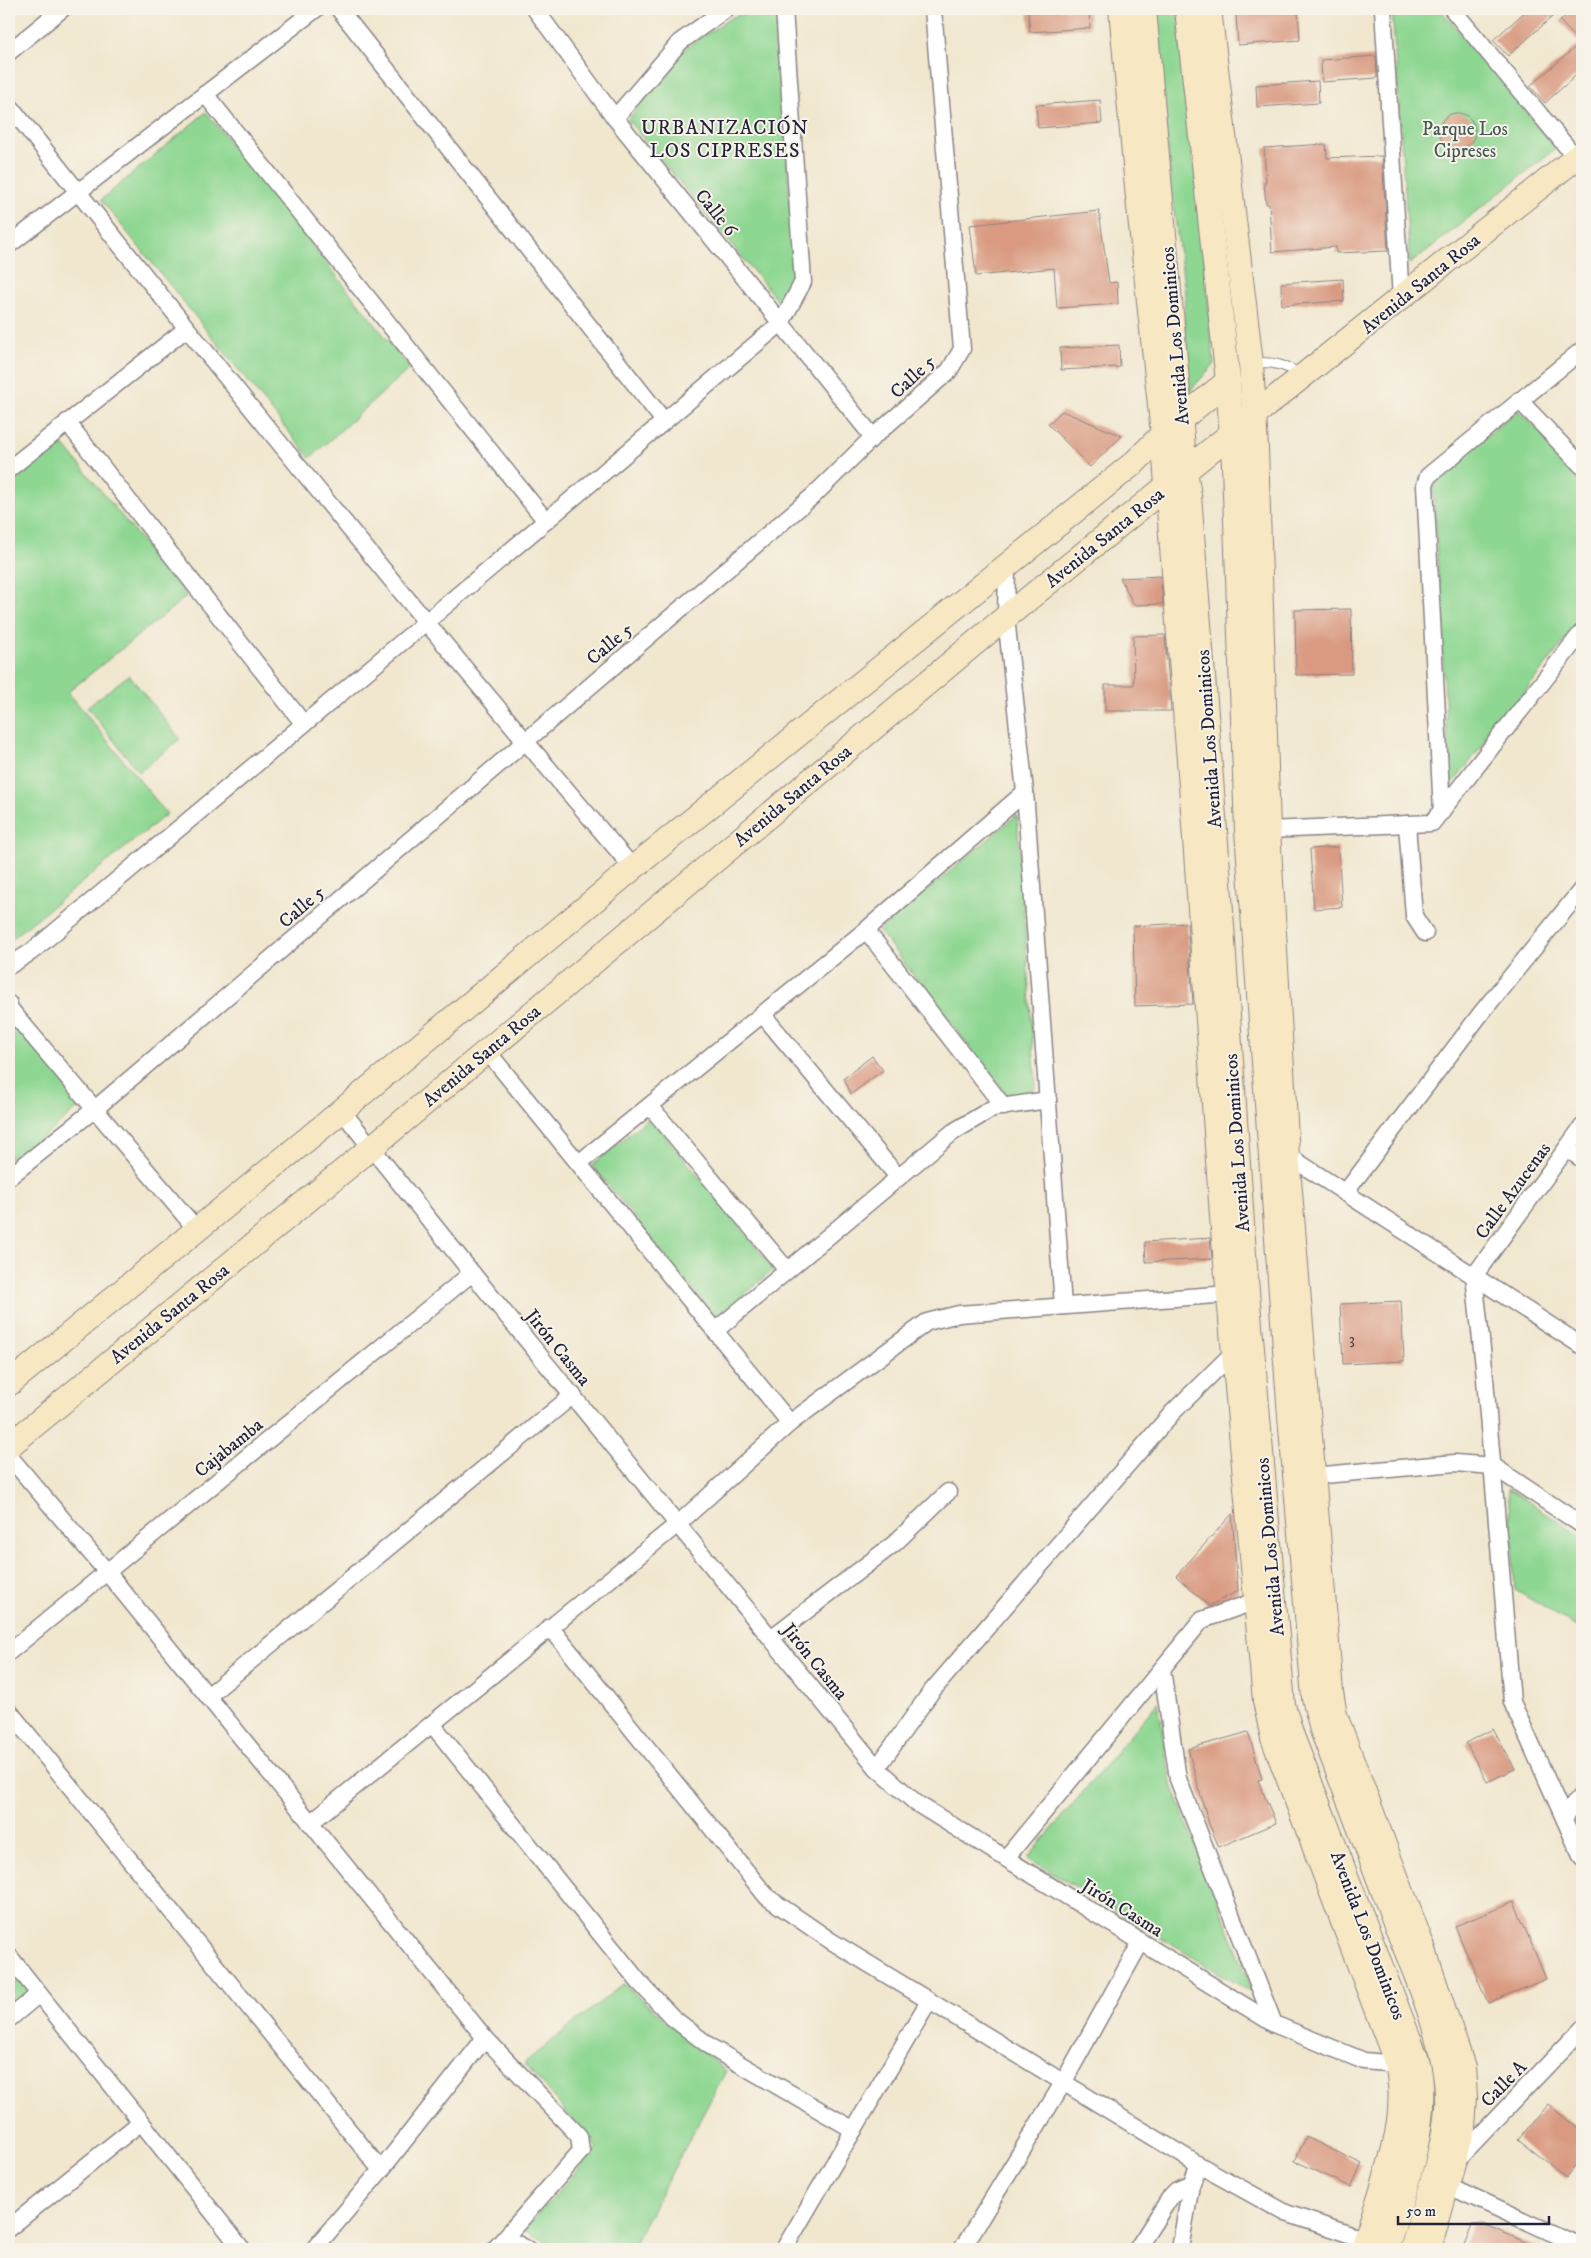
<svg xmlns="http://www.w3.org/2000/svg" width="1591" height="2258" viewBox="0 0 1591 2258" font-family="'IM FELL DW Pica',serif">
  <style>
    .green { fill: #8ed792; stroke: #587c66 }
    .building { fill: #d99a81 }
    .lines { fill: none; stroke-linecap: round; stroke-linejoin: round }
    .lane-casing { stroke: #8a8485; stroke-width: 11 }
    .street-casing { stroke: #8a8485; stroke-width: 19 }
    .secondary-casing { stroke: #8a8485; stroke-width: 26 }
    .lane { stroke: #fff; stroke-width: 9 }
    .street { stroke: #fff; stroke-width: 16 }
    .secondary { stroke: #f7e8c3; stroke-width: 24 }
    .labels { text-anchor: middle; stroke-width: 4; stroke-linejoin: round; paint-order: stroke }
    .number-label { font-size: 16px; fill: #50404c }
    .park-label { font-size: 19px; fill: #425855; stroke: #f7f3e8 }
    .street-label { font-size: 19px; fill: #22223b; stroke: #f7f3e8 }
    .neighbourhood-label { font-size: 20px; letter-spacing: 1px; fill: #22223b; stroke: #f7f3e8 }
  </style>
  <rect width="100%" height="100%" fill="#f7f3e8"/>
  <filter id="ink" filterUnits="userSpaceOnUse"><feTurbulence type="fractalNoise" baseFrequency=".02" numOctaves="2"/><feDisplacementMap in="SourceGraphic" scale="10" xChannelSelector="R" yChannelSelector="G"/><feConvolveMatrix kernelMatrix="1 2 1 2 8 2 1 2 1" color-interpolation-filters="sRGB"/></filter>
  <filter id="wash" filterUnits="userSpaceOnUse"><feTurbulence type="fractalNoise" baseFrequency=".0096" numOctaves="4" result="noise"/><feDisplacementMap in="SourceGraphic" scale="20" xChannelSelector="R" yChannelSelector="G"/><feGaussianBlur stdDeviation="1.12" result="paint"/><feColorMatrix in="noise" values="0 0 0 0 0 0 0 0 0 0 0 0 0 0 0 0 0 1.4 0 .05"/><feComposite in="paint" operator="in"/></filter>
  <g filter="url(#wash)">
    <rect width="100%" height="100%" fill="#f1e7cf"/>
    <g class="green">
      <path d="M766,9H778L794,276L778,301L628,120L687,47L732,17Z"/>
      <path d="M1155,9H1178L1187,124L1198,189L1214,364L1189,392L1184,321L1185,291L1172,196Z"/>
      <path d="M1392,9H1440L1556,148L1410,264Z"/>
      <path d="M206,112L410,368L310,458L101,200Z"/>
      <path d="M1518,410L1582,476V619L1450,787L1433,480Z"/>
      <path d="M62,443L187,596L68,692L167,814L9,941V486Z"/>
      <path d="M129,675L180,739L139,772L87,707Z"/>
      <path d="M1017,815L1036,1088L1008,1096L879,931Z"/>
      <path d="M9,1015L84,1103L9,1166Z"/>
      <path d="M650,1117L774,1269L716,1319L592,1165Z"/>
      <path d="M1508,1488L1582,1537V1630L1515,1590Z"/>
      <path d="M1158,1702L1170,1780L1254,1994L1028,1858Z"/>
      <path d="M9,1956L39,1994L9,2019Z"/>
      <path d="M623,1984L726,2071L631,2249H560L524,2230L597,2148L524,2063Z"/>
    </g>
    <g id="blocks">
      <g class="building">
        <path d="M1028,9H1089L1090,28L1030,32Z"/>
        <path d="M1528,9H1561L1508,56L1493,40Z"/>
        <path d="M1574,9H1582V70L1545,103L1530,86L1580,43L1560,21Z"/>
        <path d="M1298,11L1300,40L1238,45L1236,15Z"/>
        <path d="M1376,56L1377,78L1322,82L1321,60Z"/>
        <path d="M1318,81L1319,103L1257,107L1256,85Z"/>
        <path d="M1100,100L1102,123L1038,128L1036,105Z"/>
        <circle cx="1457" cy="131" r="18"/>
        <path d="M1326,144L1327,158L1382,156L1388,251L1336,253V247L1272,252L1269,204H1266L1264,182H1266L1264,148Z"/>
        <path d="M1099,211L1109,283L1117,282L1118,304L1057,308L1054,268L976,276L970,225Z"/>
        <path d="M1343,279L1344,301L1282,305L1281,283Z"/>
        <path d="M1119,345L1120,367L1061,370L1060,348Z"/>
        <path d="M1062,411L1122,436L1090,467L1048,424Z"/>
        <path d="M1161,576L1163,604L1134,605L1120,578Z"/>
        <path d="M1351,609L1352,674L1296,675L1295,610Z"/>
        <path d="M1165,635L1171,711H1105V685H1134L1133,636Z"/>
        <path d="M1338,847L1342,907L1314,909L1310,849Z"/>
        <path d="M1187,923L1193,1004L1135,1006L1133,926Z"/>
        <path d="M872,1056L883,1070L851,1094L844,1078Z"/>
        <path d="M1210,1238L1212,1259L1146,1262L1145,1242Z"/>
        <path d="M1401,1301L1404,1361L1343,1364L1340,1304Z"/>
        <path d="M1232,1514L1238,1591L1209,1606L1176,1576Z"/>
        <path d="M1493,1729L1515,1769L1487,1782L1466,1743Z"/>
        <path d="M1248,1732L1262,1779L1258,1780L1276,1823L1219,1847L1209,1824L1188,1749Z"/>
        <path d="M1514,1902L1546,1979L1488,2003L1455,1926Z"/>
        <path d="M1548,2104L1582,2132V2158L1566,2178L1518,2140Z"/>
        <path d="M1306,2137L1362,2164L1351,2187L1295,2161Z"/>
        <path d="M1483,2224L1542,2249H1474L1464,2245L1472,2225Z"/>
      </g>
    </g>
  </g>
  <g filter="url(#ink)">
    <use href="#blocks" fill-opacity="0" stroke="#8a8485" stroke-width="1"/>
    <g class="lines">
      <defs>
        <path id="lane" d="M1252,363C1271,361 1285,365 1301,374"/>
        <g id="street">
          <path d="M339,9L664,421"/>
          <path d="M535,9L615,118L873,437"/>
          <path d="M1383,9L1401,298"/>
          <path d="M1452,9L1576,158"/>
          <path d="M9,52L62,9"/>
          <path d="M205,94L546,521"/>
          <path d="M9,105C213,363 419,618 633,868"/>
          <path d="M615,118L680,42L726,9"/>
          <path d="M9,245L316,9"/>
          <path d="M1519,400L1582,466"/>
          <path d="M67,422L303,723"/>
          <path d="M9,469L186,329"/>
          <path d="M1007,565L1006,617L1025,792L1063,1306"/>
          <path d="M1442,812L1425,485L1428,476L1582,350"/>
          <path d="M1407,824L1414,916L1425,933"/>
          <path d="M1268,830L1432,823L1582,632"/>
          <path d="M866,930L1004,1107"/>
          <path d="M9,966L31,952L426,622L781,323L803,282L784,9"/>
          <path d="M9,1004L10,1009L197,1230"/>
          <path d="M763,1015L898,1177"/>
          <path d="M487,1051L790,1423"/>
          <path d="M650,1106L787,1270"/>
          <path d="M342,1111L472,1273L877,1768L916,1803L1274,2024L1364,2061L1397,2064"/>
          <path d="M1582,1127L1474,1276L1484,1367L1512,1702L1582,1858"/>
          <path d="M1567,1149L1582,1159"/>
          <path d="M1287,1155L1582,1346"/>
          <path d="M579,1163L866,930L1025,792"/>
          <path d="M9,1177L95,1109L814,495L873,437L949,371L962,349L933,9"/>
          <path d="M1345,1193L1482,1012L1582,889"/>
          <path d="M715,1331L953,1132L993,1108L1048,1100"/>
          <path d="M9,1456L107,1572L485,2038L579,2136L581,2151L495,2249"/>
          <path d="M1313,1476L1455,1463L1493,1466L1582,1525"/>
          <path d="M550,1627L767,1897L831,1941L1199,2165L1286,2213L1366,2240"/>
          <path d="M771,1638L895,1543L948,1492"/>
          <path d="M9,1652L472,1273"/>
          <path d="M1162,1669L1178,1779L1274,2024"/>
          <path d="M208,1696L573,1395"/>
          <path d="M9,1711L381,2170"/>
          <path d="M432,1724L639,1982L673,2018L712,2048L854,2130"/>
          <path d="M877,1768L931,1692L1173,1412L1235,1351"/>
          <path d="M1565,1816L1582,1794"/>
          <path d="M310,1823L679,1523L790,1423L927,1322L959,1314L1229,1294"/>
          <path d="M1006,1858L1202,1620L1256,1601"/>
          <path d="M9,1956L242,2249"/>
          <path d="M9,2019L39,1994"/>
          <path d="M1454,2163L1582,2029"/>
          <path d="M1447,2185L1582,2247"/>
          <path d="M9,2228L141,2122"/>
          <path d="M505,2238L527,2249"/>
          <path d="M314,2249L381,2170L485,2038"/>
          <path d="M784,2249L929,2001"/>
          <path d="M962,2249L1063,2083L1141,1942"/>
          <path d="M1137,2249L1171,2196L1177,2190L1191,2185"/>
          <path d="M1180,2249L1191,2185L1199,2165"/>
        </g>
        <g id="secondary">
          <path d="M1121,9L1137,188L1163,434L1193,811L1223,1230L1265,1701L1273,1738L1397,2064C1411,2127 1380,2189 1363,2249"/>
          <path d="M1144,9L1185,471L1189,495L1219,882L1245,1268L1283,1705L1292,1736L1416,2057C1434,2114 1403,2193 1386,2249"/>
          <path d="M1187,9L1228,381L1234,465L1247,831L1290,1416L1314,1698L1322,1730C1347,1795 1372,1860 1396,1925C1417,1978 1449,2048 1447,2106C1445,2149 1424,2207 1412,2249"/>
          <path d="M1209,9L1251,363L1256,448L1268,830L1287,1155L1331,1692L1335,1715L1422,1945L1463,2067L1465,2097L1463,2127L1429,2249"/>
          <path d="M9,1384L339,1113L633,868L1135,462L1163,434L1228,381"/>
          <path d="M9,1446L371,1148L1006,617L1254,415L1582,153"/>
        </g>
      </defs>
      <use href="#lane" class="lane-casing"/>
      <use href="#street" class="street-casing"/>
      <use href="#secondary" class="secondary-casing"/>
      <use href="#lane" class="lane"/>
      <use href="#street" class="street"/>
      <use href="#secondary" class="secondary"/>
    </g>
  </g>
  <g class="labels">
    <g class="number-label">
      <text x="1352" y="1344">3</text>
    </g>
    <g class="park-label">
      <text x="1465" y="135">Parque Los<tspan x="1465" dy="22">Cipreses</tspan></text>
    </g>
    <g class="street-label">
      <text transform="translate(717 212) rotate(51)" y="7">Calle 6</text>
      <text transform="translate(1420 283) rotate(-39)" y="7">Avenida Santa Rosa</text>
      <text transform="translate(1174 336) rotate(-95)" y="7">Avenida Los Dominicos</text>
      <text transform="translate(912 376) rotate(-43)" y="7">Calle 5</text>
      <text transform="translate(1104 537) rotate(-39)" y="7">Avenida Santa Rosa</text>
      <text transform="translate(609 643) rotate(-40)" y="7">Calle 5</text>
      <text transform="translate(1208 739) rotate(-94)" y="7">Avenida Los Dominicos</text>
      <text transform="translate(792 795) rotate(-40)" y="7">Avenida Santa Rosa</text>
      <text transform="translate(301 906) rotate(-41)" y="7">Calle 5</text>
      <text transform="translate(481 1055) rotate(-40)" y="7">Avenida Santa Rosa</text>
      <text transform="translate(1236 1143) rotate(-94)" y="7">Avenida Los Dominicos</text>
      <text transform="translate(1512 1190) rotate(-54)" y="7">Calle Azucenas</text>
      <text transform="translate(169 1313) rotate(-39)" y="7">Avenida Santa Rosa</text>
      <text transform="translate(559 1347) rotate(51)" y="7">Jirón Casma</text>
      <text transform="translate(228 1447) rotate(-39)" y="7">Cajabamba</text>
      <text transform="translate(1269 1547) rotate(-95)" y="7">Avenida Los Dominicos</text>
      <text transform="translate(816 1661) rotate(51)" y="7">Jirón Casma</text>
      <text transform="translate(1123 1907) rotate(32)" y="7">Jirón Casma</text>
      <text transform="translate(1369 1935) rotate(69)" y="7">Avenida Los Dominicos</text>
      <text transform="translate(1503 2083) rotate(-46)" y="7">Calle A</text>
    </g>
    <g class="neighbourhood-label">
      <text x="725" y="134">URBANIZACIÓN<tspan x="725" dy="23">LOS CIPRESES</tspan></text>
    </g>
  </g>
  <rect width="1591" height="2258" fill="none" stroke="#f7f3e8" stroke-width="30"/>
  <path d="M1398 2216v8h151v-8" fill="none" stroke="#22223b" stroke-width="2.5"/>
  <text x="1406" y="2216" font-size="15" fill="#22223b" stroke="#f7f3e8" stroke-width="4" paint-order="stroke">50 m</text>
</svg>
